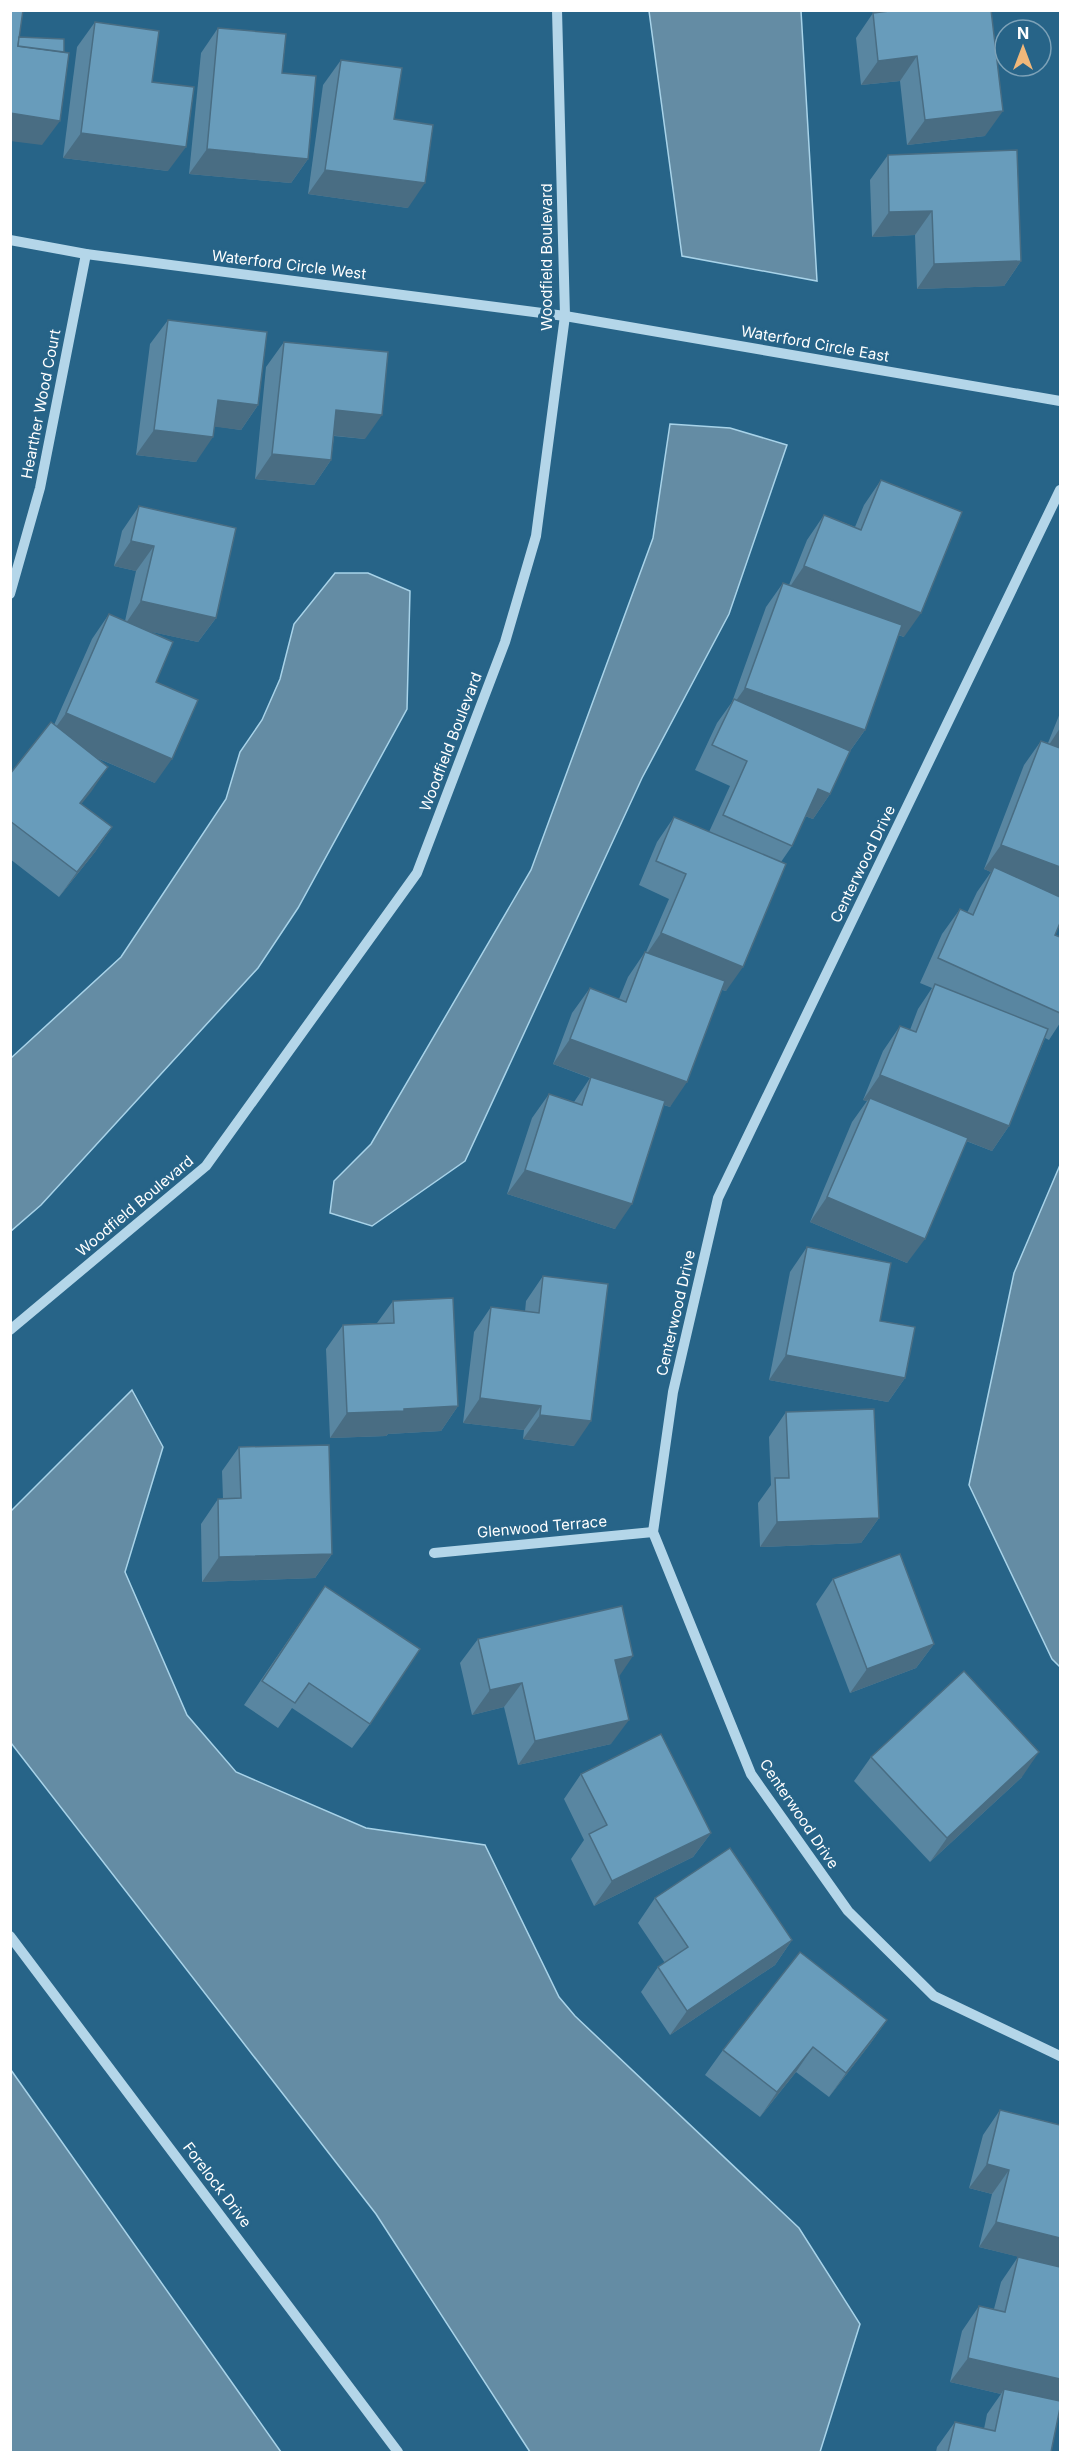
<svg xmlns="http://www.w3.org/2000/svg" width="1071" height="2463" viewBox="0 0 1071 2463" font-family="Inter,sans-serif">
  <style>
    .water { fill: #648ca4; stroke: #a8d3e9; stroke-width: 1.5 }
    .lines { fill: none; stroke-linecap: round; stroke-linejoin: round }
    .minor { stroke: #b4d6e9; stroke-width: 10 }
    .wall { fill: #5986a1 }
    .shaded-wall { fill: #496d83 }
    .building { fill: #689cbb; stroke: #496d83; stroke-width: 1.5 }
    .labels { text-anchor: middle; stroke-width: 6; stroke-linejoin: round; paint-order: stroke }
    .street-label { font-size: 15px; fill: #fff; stroke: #276488 }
  </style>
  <rect width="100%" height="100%" fill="#276488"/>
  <g class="water">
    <path d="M649,11H801L817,281L682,256Z"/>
    <path d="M670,424L730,428L787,445L729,614L642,778L465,1161L372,1226L330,1213L334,1181L371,1144L531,870L653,538Z"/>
    <path d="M335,573H368L410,591L407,709L298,908L258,968L41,1205L11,1231V1058L121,957L226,799L240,752L262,720L280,679L294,624Z"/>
    <path d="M1060,1165V1667L1052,1659L969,1485L1014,1273Z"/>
    <path d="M132,1390L163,1447L125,1572L187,1715L236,1772L366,1828L485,1845L559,1997L575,2016L799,2228L860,2324L820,2452H530L376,2214L11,1743V1511Z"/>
    <path d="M11,2070L281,2452H11Z"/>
  </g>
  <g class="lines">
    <g class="minor">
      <path d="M10,240L86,254L565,316L1060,401"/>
      <path d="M1060,490L718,1198L673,1392L653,1532L751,1774L848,1911L934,1996L1060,2056"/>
      <path d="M10,594L40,488L86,254"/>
      <path d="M10,1330L206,1166L417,873L505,642L536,536L565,316L557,10"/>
      <path d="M434,1553L653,1532"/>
      <path d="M10,1936L398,2452"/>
    </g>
  </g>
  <g class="wall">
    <path d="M898,10L985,136L907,145L900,81L861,85L856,38L873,13Z"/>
    <path d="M95,22L152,82L168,171L63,158L77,47Z"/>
    <path d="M218,28L282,73L308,159L291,183L189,174L201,53Z"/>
    <path d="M341,60L394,119L408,208L308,194L323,85Z"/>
    <path d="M888,155L1021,261L1004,286L917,289L915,235L872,237L870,180Z"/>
    <path d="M168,320L258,405L241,430L214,426L196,462L136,455L150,344Z"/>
    <path d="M284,342L365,439L334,436L331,460L314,485L255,479L266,367Z"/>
    <path d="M881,480L904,637L898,635L865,730L850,751L830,794L813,819L805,816L792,846L781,862L726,991L722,990L670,1107L664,1105L615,1229L507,1194L532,1118L549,1094L574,1102L590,1078L553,1064L572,1013L590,988L619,999L628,977L645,952H646L669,899L639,885L657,842L674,817L709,832L730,786L695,770L717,723L732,702L766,607L783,583L789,585L807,540L824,515L855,527L864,505Z"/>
    <path d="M139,506L216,618L198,642L148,631L156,682L155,783L97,758L108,767L81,804L112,827L95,852L59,897L10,859V774L54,725L92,639L109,614L125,621L136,571L114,566L122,531Z"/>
    <path d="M1060,713V923L1055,935L1060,937V1023L1049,1040L1045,1038L1009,1126L992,1151L966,1141L907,1263L810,1222L852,1122L867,1101L863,1100L883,1051L900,1026L910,1030L918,1009L932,988L920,983L942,934L960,909L967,913L977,892L991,872L984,869L1024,765L1041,741L1048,743Z"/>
    <path d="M807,1247L880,1321L905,1378L888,1402L769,1380L790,1272Z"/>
    <path d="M543,1276L574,1446L523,1439L524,1430L463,1423L474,1332L491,1307L525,1312L526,1301Z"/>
    <path d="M393,1301L458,1406L441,1431L388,1434L386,1436L330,1438L326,1349L343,1325L377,1323Z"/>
    <path d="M786,1412L879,1518L861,1543L760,1547L758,1503L771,1485L769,1437Z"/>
    <path d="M239,1447L332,1554L315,1578L202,1582L201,1524L218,1499H223L222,1471Z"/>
    <path d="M833,1579L934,1644L916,1668L850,1693L816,1604Z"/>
    <path d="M325,1586L370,1724L352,1748L292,1708L278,1728L244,1705Z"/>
    <path d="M478,1639L619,1676L611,1744L518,1765L504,1707L472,1715L460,1663Z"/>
    <path d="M871,1757L1022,1777L930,1862L854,1781Z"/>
    <path d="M581,1774L711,1833L693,1857L594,1906L571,1859L584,1840L564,1799Z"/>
    <path d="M655,1898L792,1940L775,1965L670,2035L641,1992L658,1967L665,1963L638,1923Z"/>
    <path d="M887,2020L870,2044L829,2097L796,2072L760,2117L705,2075L723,2050Z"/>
    <path d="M1000,2110L1060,2125V2408L1051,2452H936L937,2447L955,2422L984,2429L987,2414L1001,2394L950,2382L962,2331L979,2306L994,2309L1001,2282L1018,2257L1033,2260L979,2247L992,2194L969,2188L983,2135Z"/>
  </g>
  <g class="shaded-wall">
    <path d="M917,56L900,81L861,85L878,61Z"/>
    <path d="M1003,111L985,136L907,145L925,120Z"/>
    <path d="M10,113L60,121L42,145L10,141Z"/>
    <path d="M81,133L186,147L168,171L63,158Z"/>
    <path d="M207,149L308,159L291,183L189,174Z"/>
    <path d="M325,170L425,183L408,208L308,194Z"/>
    <path d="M932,211L915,235L872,237L889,212Z"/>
    <path d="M1021,261L1004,286L917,289L934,264Z"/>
    <path d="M218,400L258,405L241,430L201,425Z"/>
    <path d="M336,410L382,415L365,439L319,434Z"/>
    <path d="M154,430L213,437L196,462L136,455Z"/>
    <path d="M272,454L331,460L314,485L255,479Z"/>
    <path d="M131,541L154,546L136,571L114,566Z"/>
    <path d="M804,566L921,613L904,637L787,591Z"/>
    <path d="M141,601L216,618L198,642L124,626Z"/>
    <path d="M745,688L865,730L847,755L728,712Z"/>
    <path d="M66,713L172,759L155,783L49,737Z"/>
    <path d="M1060,728V757L1045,751Z"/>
    <path d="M108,767L91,792L63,827L80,803Z"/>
    <path d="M818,789L830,794L813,819L800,814Z"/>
    <path d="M112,827L95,852L59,897L77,872Z"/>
    <path d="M1001,845L1060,867V898L994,867L991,872L984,869Z"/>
    <path d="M661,933L743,967L726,991L644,958Z"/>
    <path d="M570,1039L687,1082L670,1107L553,1064Z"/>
    <path d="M880,1075L1009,1126L992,1151L868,1102L870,1098L867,1101L863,1100Z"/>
    <path d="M525,1170L632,1204L615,1229L507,1194Z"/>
    <path d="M827,1197L925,1239L907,1263L810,1222Z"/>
    <path d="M786,1355L905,1378L888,1402L769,1380Z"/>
    <path d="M480,1398L541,1406L524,1430L463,1423Z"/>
    <path d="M458,1406L441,1431L388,1434L386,1436L330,1438L347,1413L404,1409Z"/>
    <path d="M540,1415L591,1421L574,1446L523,1439Z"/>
    <path d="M879,1518L861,1543L760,1547L777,1522Z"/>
    <path d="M332,1554L315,1578L202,1582L219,1557Z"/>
    <path d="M934,1644L916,1668L850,1693L867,1669Z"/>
    <path d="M633,1656L616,1681L615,1660Z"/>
    <path d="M522,1683L504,1707L472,1715L490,1690Z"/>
    <path d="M629,1720L611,1744L518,1765L535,1741Z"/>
    <path d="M1039,1752L1022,1777L930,1862L947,1838Z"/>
    <path d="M711,1833L693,1857L594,1906L612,1881Z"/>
    <path d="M792,1940L775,1965L670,2035L687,2011Z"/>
    <path d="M887,2020L870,2044L829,2097L846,2073Z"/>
    <path d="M813,2047L796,2072L760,2117L777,2092Z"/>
    <path d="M987,2164L1009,2170L992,2194L969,2188Z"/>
    <path d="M996,2222L1060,2238V2267L979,2247Z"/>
    <path d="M968,2358L1060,2379V2402L1004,2389L1001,2394L950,2382Z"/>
  </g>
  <g class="building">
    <path d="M10,10H23L18,46L69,53L60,121L10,113Z"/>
    <path d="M898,10H991L1003,111L925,120L917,56L878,61L873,13Z"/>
    <path d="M95,22L159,31L152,82L194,87L186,147L81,133Z"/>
    <path d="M218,28L286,34L282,73L316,76L308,159L207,149Z"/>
    <path d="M19,37L64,39V52L18,46Z"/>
    <path d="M341,60L402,68L394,119L433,125L425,183L325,170Z"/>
    <path d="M1017,150L1021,261L934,264L932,211L889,212L888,155Z"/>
    <path d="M168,320L267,332L258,405L218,400L213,437L154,430Z"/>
    <path d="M284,342L388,352L382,415L336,410L331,460L272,454Z"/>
    <path d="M881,480L962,512L921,613L804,566L824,515L861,530Z"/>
    <path d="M139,506L236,528L216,618L141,601L154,546L131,541Z"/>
    <path d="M783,583L902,625L865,730L745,688Z"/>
    <path d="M109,614L173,642L156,682L198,700L172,759L66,713Z"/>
    <path d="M734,699L850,751L830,794L818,789L792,846L723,815L747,761L712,745Z"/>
    <path d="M51,722L108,767L80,803L112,827L77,872L10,821V774Z"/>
    <path d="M1041,741L1060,748V867L1001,845Z"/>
    <path d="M674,817L786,864L743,967L661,933L686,874L656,861Z"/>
    <path d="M994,867L1060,897V923L1055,935L1060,937V1013L938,958L960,909L973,915Z"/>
    <path d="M645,952L725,981L687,1082L570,1039L590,988L626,1002Z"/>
    <path d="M935,984L1048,1029L1009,1126L880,1075L900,1026L916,1032Z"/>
    <path d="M591,1077L665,1101L632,1204L525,1170L549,1094L582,1105Z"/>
    <path d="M870,1098L968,1138L925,1239L827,1197Z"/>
    <path d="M807,1247L891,1263L880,1321L915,1327L905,1378L786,1355Z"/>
    <path d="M543,1276L608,1284L591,1421L540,1415L541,1406L480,1398L491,1307L539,1313Z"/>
    <path d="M453,1298L458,1406L404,1409V1411L347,1413L343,1325L394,1323L393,1301Z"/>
    <path d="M874,1409L879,1518L777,1522L775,1478H789L786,1412Z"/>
    <path d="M329,1445L332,1554L219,1557L218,1499L241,1498L239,1447Z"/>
    <path d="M900,1554L934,1644L867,1669L833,1579Z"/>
    <path d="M325,1586L420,1649L370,1724L309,1683L295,1703L262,1681Z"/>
    <path d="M622,1606L633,1656L615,1660L629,1720L535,1741L522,1683L490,1690L478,1639Z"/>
    <path d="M964,1671L1039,1752L947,1838L871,1757Z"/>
    <path d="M661,1734L711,1833L612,1881L589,1834L607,1825L581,1774Z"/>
    <path d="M730,1848L792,1940L687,2011L658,1967L688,1947L655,1898Z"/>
    <path d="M800,1952L887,2020L846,2073L813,2047L777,2092L723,2050Z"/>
    <path d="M1000,2110L1060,2125V2238L996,2222L1009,2170L987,2164Z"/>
    <path d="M1018,2257L1060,2267V2379L968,2358L979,2306L1005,2312Z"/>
    <path d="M1004,2389L1060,2401V2408L1051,2452H948L955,2422L995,2431Z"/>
  </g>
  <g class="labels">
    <g class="street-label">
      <text transform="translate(547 257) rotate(-90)" y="5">Woodfield Boulevard</text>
      <text transform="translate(289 265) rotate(7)" y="5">Waterford Circle West</text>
      <text transform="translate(815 344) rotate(10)" y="5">Waterford Circle East</text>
      <text transform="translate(41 404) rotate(-79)" y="5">Hearther Wood Court</text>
      <text transform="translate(451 742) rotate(-69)" y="5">Woodfield Boulevard</text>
      <text transform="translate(863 864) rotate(-64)" y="5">Centerwood Drive</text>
      <text transform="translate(135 1206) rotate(-40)" y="5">Woodfield Boulevard</text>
      <text transform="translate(676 1313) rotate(-77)" y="5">Centerwood Drive</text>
      <text transform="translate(542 1527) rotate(-5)" y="5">Glenwood Terrace</text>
      <text transform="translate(799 1814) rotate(56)" y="5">Centerwood Drive</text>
      <text transform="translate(217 2185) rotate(53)" y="5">Forelock Drive</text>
    </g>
  </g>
  <rect width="1071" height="2463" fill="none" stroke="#ffffff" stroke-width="24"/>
  <g transform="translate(1023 48)"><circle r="28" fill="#276488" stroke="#7da2b8" stroke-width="1.5"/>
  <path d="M0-4.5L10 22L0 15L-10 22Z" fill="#f1b87a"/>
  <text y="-9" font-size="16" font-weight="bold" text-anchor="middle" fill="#ffffff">N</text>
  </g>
</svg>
